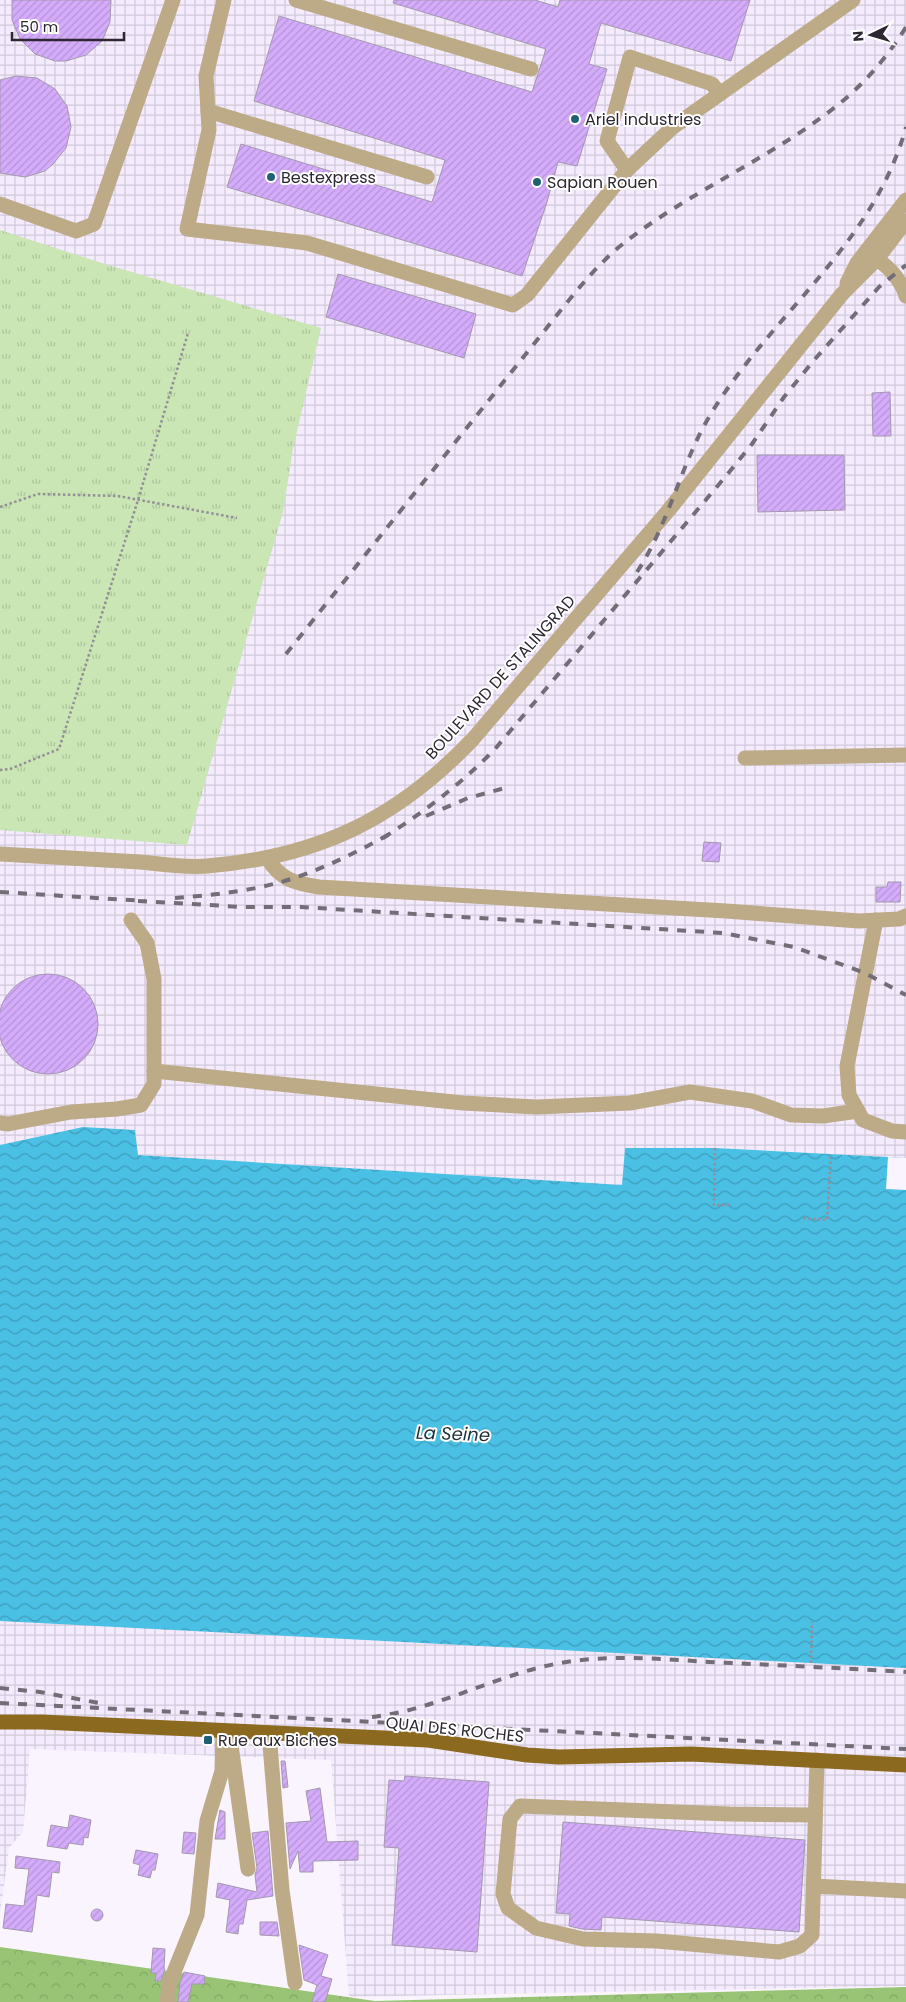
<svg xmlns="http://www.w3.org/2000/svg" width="906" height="2002" viewBox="0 0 906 2002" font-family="Poppins,sans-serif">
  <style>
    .industrial { fill: url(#industrial-grid) }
    .grass { fill: url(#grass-tufts) }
    .forest { fill: url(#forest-crowns) }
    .water { fill: url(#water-waves) }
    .pier { fill: #f9f4fe }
    .building { fill: url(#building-hatch); stroke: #a398ae }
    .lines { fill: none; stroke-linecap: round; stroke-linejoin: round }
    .path { stroke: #938e97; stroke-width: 2.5; stroke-dasharray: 2.5 2.5; stroke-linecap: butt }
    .minor { stroke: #bdaa87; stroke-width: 15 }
    .major { stroke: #8b691e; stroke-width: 15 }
    .rail { stroke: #726d76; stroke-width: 4; stroke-dasharray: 9 9; stroke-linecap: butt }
    .poi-dot { fill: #206075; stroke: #fff; stroke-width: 2 }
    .labels { text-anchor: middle; stroke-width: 4; stroke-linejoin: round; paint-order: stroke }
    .poi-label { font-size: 16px; fill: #2c2730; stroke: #fff; text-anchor: start }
    .street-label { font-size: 16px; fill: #2c2730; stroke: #fff }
    .water-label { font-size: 18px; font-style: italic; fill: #1d3139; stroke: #fff }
  </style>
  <defs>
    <pattern id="industrial-grid" width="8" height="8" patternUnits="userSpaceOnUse" patternTransform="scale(1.25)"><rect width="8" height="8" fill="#f4ebfe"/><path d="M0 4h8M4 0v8" fill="none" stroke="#d1cada"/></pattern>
    <pattern id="grass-tufts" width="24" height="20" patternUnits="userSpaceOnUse" patternTransform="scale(1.25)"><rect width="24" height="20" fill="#cae6b5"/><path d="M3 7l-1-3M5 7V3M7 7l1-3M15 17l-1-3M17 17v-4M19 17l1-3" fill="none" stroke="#aec59c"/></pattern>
    <pattern id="forest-crowns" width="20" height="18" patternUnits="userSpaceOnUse" patternTransform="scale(1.25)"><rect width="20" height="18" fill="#99c475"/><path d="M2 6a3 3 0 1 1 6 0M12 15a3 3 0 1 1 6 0" fill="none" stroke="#84a866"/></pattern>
    <pattern id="water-waves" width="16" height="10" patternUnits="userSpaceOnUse" patternTransform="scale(1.25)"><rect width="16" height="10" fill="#4ac0e5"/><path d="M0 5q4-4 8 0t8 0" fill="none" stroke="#3e9cba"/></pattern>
    <pattern id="building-hatch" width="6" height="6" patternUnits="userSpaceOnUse" patternTransform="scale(1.25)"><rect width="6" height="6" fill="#d4acfb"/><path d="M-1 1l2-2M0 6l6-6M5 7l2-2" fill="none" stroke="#b694d7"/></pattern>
  </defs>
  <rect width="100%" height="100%" fill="#f9f4fe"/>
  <g class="industrial">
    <path d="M0,0H906V1159L715,1148H625L622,1185L138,1155L135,1130L83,1127L0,1145Z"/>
    <path d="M0,1551L906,1610V1986L349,1997L331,1760L30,1749L23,1832L9,1848L0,1915Z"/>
  </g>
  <path class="grass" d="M0,230L105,264L321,328L293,449L283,512L187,845L0,830Z"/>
  <path class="forest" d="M0,1947L375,2001L906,1987V2002H0Z"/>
  <path class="water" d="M83,1127L135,1130L138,1155L622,1185L625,1148H715L906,1158V1668L0,1621V1145Z"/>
  <path class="pier" d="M888,1157L906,1158V1190L886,1189Z"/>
  <g class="building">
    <path d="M12,0H111L110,22L102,41L86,55L66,61H55L35,54L20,39L12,20Z"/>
    <path d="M394,0H535L558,7L560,0H750L731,61L601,23L589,64L607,69L577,166L558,162L547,202L522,276L227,187L241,144L432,202L445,160L254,101L279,16L532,92L546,49L393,3Z"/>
    <path d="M16,76L37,78L55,89L67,106L71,127L66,148L53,164L45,171L25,177L0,173V80Z"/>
    <path d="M338,274L476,314L464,358L326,317Z"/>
    <path d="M890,392L891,436H873L872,393Z"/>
    <path d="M757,455H844L845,510L758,512Z"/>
    <path d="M704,842L721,843L719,862L702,861Z"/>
    <path d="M888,882H901L900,902H876V887H887Z"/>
    <circle cx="48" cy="1024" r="50"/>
    <path d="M281,1761H285L288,1787L283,1788Z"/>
    <path d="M405,1776L489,1782L477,1952L392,1945L399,1848L384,1847L389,1780L404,1781Z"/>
    <path d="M320,1788L327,1842L358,1841V1860L313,1861V1872H300L298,1851L290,1869L286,1823L311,1821L306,1791Z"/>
    <path d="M220,1810L225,1812V1839H215Z"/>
    <path d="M70,1815L91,1820L88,1838L84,1837L83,1845L69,1843L67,1849L47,1846L51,1825L68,1828Z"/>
    <path d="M563,1822L805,1840L799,1932L602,1917L601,1930L582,1929L569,1926L570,1914L556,1913Z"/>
    <path d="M268,1831L273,1896L247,1900L243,1924H239L238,1934L226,1932L230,1900L216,1897L218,1883L257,1892L255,1875L257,1868L252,1833Z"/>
    <path d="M184,1832L196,1833L194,1854L182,1853Z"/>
    <path d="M136,1850L158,1854L155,1870H152L150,1878L138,1875L140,1865L133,1863Z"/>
    <path d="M16,1856L60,1862L59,1873L52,1872L49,1897L37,1895L32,1932L3,1928L6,1904L24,1906L29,1869L15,1868Z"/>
    <circle cx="97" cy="1915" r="6"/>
    <path d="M260,1922H277L279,1936L260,1935Z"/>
    <path d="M299,1945L328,1955L321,1976L332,1979L325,2002H312L317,1985L304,1980Z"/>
    <path d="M153,1948L165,1949L164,1969H165L161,1981H155L156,1973H151Z"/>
    <path d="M184,1972L205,1976L204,1984H192L188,2002H178L180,1983Z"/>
  </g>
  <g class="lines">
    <g class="path">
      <path d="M0,507L38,494L118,496L237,518"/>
      <path d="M0,770L10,769L59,749L138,500L188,333"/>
      <path d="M715,1148L714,1205H731"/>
      <path d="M803,1218L827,1220L831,1154"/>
      <path d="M811,1663L812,1622"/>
    </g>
    <g class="minor">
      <path d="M224,0L206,76L209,130L187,229L307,243L513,305L527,295L627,170L673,127L853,0"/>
      <path d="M296,0L531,69"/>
      <path d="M208,111L427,177"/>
      <path d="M627,170L607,141L630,57L712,84L720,94"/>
      <path d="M0,204L76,231L94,224L173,0"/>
      <path d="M877,259C891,269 901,280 906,296"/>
      <path d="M847,283L857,263L906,200"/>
      <path d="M745,758L906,755"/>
      <path d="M0,854C47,857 93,859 140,862C161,864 186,868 207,866C318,857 397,819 473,739L668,511L842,294L877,259L906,221"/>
      <path d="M267,858C281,880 294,883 319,887L726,911L859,921L899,919L906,916"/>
      <path d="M876,920L847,1066L849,1095L863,1120L892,1131L906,1132"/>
      <path d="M154,1071L463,1103L537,1107L630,1103L690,1092L752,1101L791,1115L823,1116L858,1111"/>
      <path d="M0,1123L8,1124L71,1112L117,1109L141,1105L154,1084V979L147,943L131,920"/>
      <path d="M269,1733L282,1890L295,1983"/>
      <path d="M231,1745L248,1869"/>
      <path d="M815,1815L730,1814L520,1806L510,1819L503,1894L508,1908L536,1928L583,1939L657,1941L779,1952L800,1946L812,1935L817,1760"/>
      <path d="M814,1886L906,1891"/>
      <path d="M169,2002L167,2000L170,1982L197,1915L207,1821L222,1771L223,1731"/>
    </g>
    <path class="major" d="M0,1722H42L428,1740L527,1755L559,1757L691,1754L906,1765"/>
    <g class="rail">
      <path d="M637,572C670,522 681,462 712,412C774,312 874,244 906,127"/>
      <path d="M286,654L565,305C582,284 599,264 619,247C687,192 771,159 839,104C865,83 888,56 906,27"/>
      <path d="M426,816L468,798L505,788"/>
      <path d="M383,838C424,812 461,784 495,749L726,476L752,444L784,397L815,359L879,287L906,265"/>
      <path d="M0,892L145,901"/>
      <path d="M175,898C213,895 254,891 291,879C325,868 357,852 388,835"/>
      <path d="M138,901L243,907H301L723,933L794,947L865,973L906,995"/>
      <path d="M0,1688L40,1692L99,1703"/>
      <path d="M0,1703L906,1749"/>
      <path d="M372,1717C442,1709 503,1670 573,1661C618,1655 664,1659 709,1662C775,1665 840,1668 906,1672"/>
    </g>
  </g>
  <g class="poi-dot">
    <circle cx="575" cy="119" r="5"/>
    <circle cx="271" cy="177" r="5"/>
    <circle cx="537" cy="182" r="5"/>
    <rect x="203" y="1735" width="10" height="10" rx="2.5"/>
  </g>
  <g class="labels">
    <g class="poi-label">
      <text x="585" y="125">Ariel industries</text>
      <text x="281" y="183">Bestexpress</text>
      <text x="547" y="188">Sapian Rouen</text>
      <text x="218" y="1746">Rue aux Biches</text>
    </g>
    <g class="street-label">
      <text transform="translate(500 677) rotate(-48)" y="6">BOULEVARD DE STALINGRAD</text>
      <text transform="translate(455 1729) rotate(6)" y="6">QUAI DES ROCHES</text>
    </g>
    <g class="water-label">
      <text transform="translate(453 1434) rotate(2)" y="6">La Seine</text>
    </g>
  </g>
  <g transform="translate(871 35) rotate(265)" stroke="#ffffff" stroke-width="4" paint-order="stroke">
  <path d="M0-4L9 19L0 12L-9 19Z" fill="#2c2730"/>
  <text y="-8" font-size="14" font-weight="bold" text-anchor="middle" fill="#2c2730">N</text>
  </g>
  <path d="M12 32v8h112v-8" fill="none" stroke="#2c2730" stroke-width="2.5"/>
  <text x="20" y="32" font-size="15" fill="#2c2730" stroke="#ffffff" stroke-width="4" paint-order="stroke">50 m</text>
</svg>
